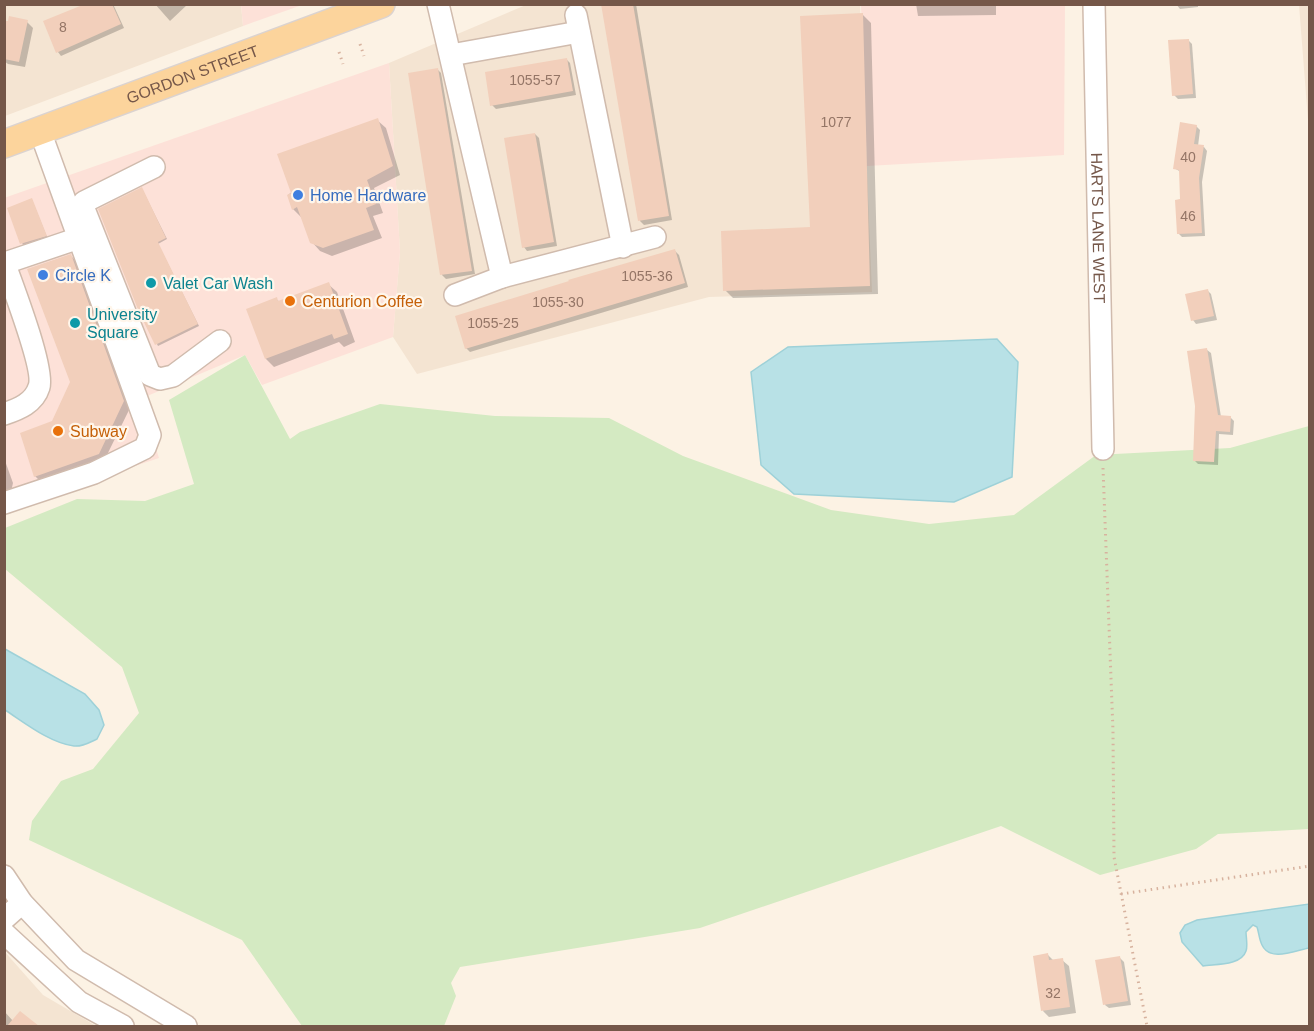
<svg xmlns="http://www.w3.org/2000/svg" width="1314" height="1031" viewBox="0 0 1314 1031" font-family="Helvetica,sans-serif">
  <style>
    .residential { fill: #f4e4d2 }
    .commercial { fill: #fde1d8 }
    .green { fill: #d4eac2 }
    .water { fill: #b8e1e6; stroke: #9ed1d8; stroke-width: 1.5 }
    .shadow { fill: #0003 }
    .building { fill: #f2cfbb }
    .lines { fill: none; stroke-linecap: round; stroke-linejoin: round }
    .minor-casing { stroke: #d0bbad; stroke-width: 24 }
    .major-casing { stroke: #dbd3d0; stroke-width: 30 }
    .path { stroke: #d7b29e; stroke-width: 3; stroke-dasharray: 1.5 4.5; stroke-linecap: butt }
    .minor { stroke: #fff; stroke-width: 21 }
    .major { stroke: #fcd49c; stroke-width: 27 }
    .shop-dot { fill: #3f7fe0; stroke: #fff6eb; stroke-width: 2 }
    .culture-dot { fill: #0f9aa8; stroke: #fff6eb; stroke-width: 2 }
    .food-dot { fill: #e8710a; stroke: #fff6eb; stroke-width: 2 }
    .labels { text-anchor: middle; stroke-width: 4.5; stroke-linejoin: round; paint-order: stroke }
    .number-label { font-size: 14px; fill: #947566 }
    .street-label { font-size: 16px; fill: #755749; stroke: #fff6eb }
    .shop-label { font-size: 16px; fill: #366cbe; stroke: #fff6eb; text-anchor: start }
    .culture-label { font-size: 16px; fill: #0d838f; stroke: #fff6eb; text-anchor: start }
    .food-label { font-size: 16px; fill: #c56008; stroke: #fff6eb; text-anchor: start }
  </style>
  <rect width="100%" height="100%" fill="#fcf2e4"/>
  <g class="residential">
    <path d="M5,5H241L243,26L5,116Z"/>
    <path d="M526,5H860L872,292L709,297L417,374L393,337L400,252L389,63Z"/>
    <path d="M1299,5H1309V133Z"/>
    <path d="M4,951L43,995L96,1026H5Z"/>
  </g>
  <g class="commercial">
    <path d="M241,4H302V5L243,26Z"/>
    <path d="M861,5H1065L1064,155L867,166Z"/>
    <path d="M389,63L400,252L393,337L262,385L245,355L140,399L159,458L5,509L4,198Z"/>
  </g>
  <path class="green" d="M245,355L290,439L300,432L380,404L495,416L609,418L683,456L831,510L929,524L1014,515L1096,455L1230,448L1309,426V829L1218,834L1196,849L1100,875L1001,826L700,928L460,967L451,983L456,996L444,1026H302L242,940L29,840L32,821L61,781L93,769L139,713L122,667L5,569V528L77,499L145,501L194,484L169,400Z"/>
  <g class="water">
    <path d="M997,339L1018,362L1012,477L954,502L794,494L761,465L751,372L788,347Z"/>
    <path d="M5,649L85,694L99,710L104,725L97,739C90,742 83,747 74,746C50,743 25,723 5,710Z"/>
    <path d="M1309,904V948C1294,951 1270,962 1262,945C1259,939 1259,933 1257,927L1253,925L1246,932C1246,937 1248,946 1246,951C1241,966 1215,964 1203,966L1182,942L1180,933L1185,925L1197,920Z"/>
  </g>
  <g class="shadow">
    <path d="M87,4H113L124,28L61,56L58,52L45,22Z"/>
    <path d="M155,4H188L170,21Z"/>
    <path d="M603,4H636L672,220L644,225L640,221Z"/>
    <path d="M916,4H996V15L918,16Z"/>
    <path d="M1176,4H1198V7L1180,9Z"/>
    <path d="M862,14L871,23L878,294L733,298L725,290L812,229Z"/>
    <path d="M4,22H27L33,28L25,67L8,64L4,61Z"/>
    <path d="M1188,40L1192,44L1196,98L1178,99L1174,95Z"/>
    <path d="M566,59L570,63L576,95L496,109L492,105Z"/>
    <path d="M437,69L441,73L475,274L446,279L442,275Z"/>
    <path d="M377,120L386,128L400,175L374,188L383,213L373,216L382,238L332,256L320,251L312,242L302,218L293,209L288,195Z"/>
    <path d="M1196,126L1200,130L1198,146L1204,147L1207,151L1202,182L1205,236L1182,237L1178,233L1182,201L1181,172L1174,168Z"/>
    <path d="M535,134L539,138L557,246L527,251L524,247Z"/>
    <path d="M143,191L167,239L158,244L199,326L158,346L140,312Z"/>
    <path d="M32,200L47,237L23,245L8,209Z"/>
    <path d="M675,251L679,255L688,287L470,352L466,348Z"/>
    <path d="M71,256L77,262L130,408L105,459L41,482L35,476L53,422L72,382Z"/>
    <path d="M328,284L337,292L355,342L344,347L339,342L274,367L266,359L276,299L280,302Z"/>
    <path d="M1208,291L1211,294L1217,320L1196,324L1193,320Z"/>
    <path d="M1207,350L1211,353L1221,417H1230L1234,421L1233,435L1219,434L1218,465L1198,464L1194,460Z"/>
    <path d="M4,458L13,483L10,496L4,498Z"/>
    <path d="M1048,955L1054,961L1062,960L1069,966L1076,1013L1049,1017L1043,1011Z"/>
    <path d="M1120,958L1124,962L1131,1005L1109,1008L1105,1005Z"/>
    <path d="M4,1011L13,1021L20,1013L38,1026H4Z"/>
  </g>
  <g class="building">
    <path d="M85,4H112L121,24L56,53L43,21Z"/>
    <path d="M601,4H633L669,216L638,221Z"/>
    <path d="M863,13L870,286L723,291L721,231L810,227L800,16Z"/>
    <path d="M9,16L28,20L19,62L4,59V21H8Z"/>
    <path d="M1189,39L1193,94L1172,96L1168,40Z"/>
    <path d="M567,58L573,91L490,106L485,72Z"/>
    <path d="M438,68L472,271L440,275L408,73Z"/>
    <path d="M378,118L393,166L367,180L376,204L366,208L374,230L323,248L310,243L297,207L292,210L287,195L291,193L277,154Z"/>
    <path d="M1180,122L1197,125L1194,144L1204,145L1199,178L1202,233L1177,234L1175,200L1180,199L1179,170L1173,169Z"/>
    <path d="M535,133L554,242L522,248L504,138Z"/>
    <path d="M142,187L166,238L158,242L198,324L155,345L139,312L98,209Z"/>
    <path d="M32,198L47,236L20,244L7,208Z"/>
    <path d="M675,249L685,283L465,349L455,316L569,281L568,280Z"/>
    <path d="M71,254L124,401L99,454L34,477L20,433L52,421L70,382L27,269Z"/>
    <path d="M329,282L348,334L334,339L332,334L265,359L246,309L277,297L278,301Z"/>
    <path d="M1208,289L1214,316L1191,321L1185,294Z"/>
    <path d="M1207,348L1218,415L1231,416L1230,432L1216,431L1214,462L1193,461L1195,406L1187,351Z"/>
    <path d="M1048,953L1049,960L1063,958L1070,1007L1041,1011L1033,956Z"/>
    <path d="M1120,956L1128,1001L1103,1005L1095,960Z"/>
    <path d="M20,1011L39,1026H7Z"/>
  </g>
  <g class="lines">
    <defs>
      <g id="minor">
        <path d="M438,4L502,277"/>
        <path id="s1" d="M1094,4L1103,449"/>
        <path d="M576,15L623,247"/>
        <path d="M451,55L579,32"/>
        <path d="M154,167L84,202V209L150,375L160,379L173,376L220,341"/>
        <path d="M4,262C12,284 45,370 39,387C34,403 19,409 4,414"/>
        <path d="M5,263L79,238"/>
        <path d="M455,295L502,277L655,237"/>
        <path d="M4,503L94,473L145,448L150,435L40,131"/>
        <path d="M4,876L22,903L76,960L186,1026"/>
        <path d="M4,919L22,903"/>
        <path d="M4,933L79,1002L123,1026"/>
      </g>
      <g id="major">
        <path id="s2" d="M4,144L381,4"/>
      </g>
    </defs>
    <use href="#minor" class="minor-casing"/>
    <use href="#major" class="major-casing"/>
    <g class="path">
      <path d="M360,44L364,56"/>
      <path d="M339,52L343,64"/>
      <path d="M1103,468L1113,731L1114,857L1147,1026"/>
      <path d="M1121,894L1310,866"/>
    </g>
    <use href="#minor" class="minor"/>
    <use href="#major" class="major"/>
  </g>
  <g class="shop-dot">
    <circle cx="298" cy="195" r="6"/>
    <circle cx="43" cy="275" r="6"/>
  </g>
  <g class="culture-dot">
    <circle cx="151" cy="283" r="6"/>
    <circle cx="75" cy="323" r="6"/>
  </g>
  <g class="food-dot">
    <circle cx="290" cy="301" r="6"/>
    <circle cx="58" cy="431" r="6"/>
  </g>
  <g class="labels">
    <g class="number-label">
      <text x="63" y="32">8</text>
      <text x="535" y="85">1055-57</text>
      <text x="836" y="127">1077</text>
      <text x="1188" y="162">40</text>
      <text x="1188" y="221">46</text>
      <text x="647" y="281">1055-36</text>
      <text x="558" y="307">1055-30</text>
      <text x="493" y="328">1055-25</text>
      <text x="1053" y="998">32</text>
    </g>
    <g class="street-label">
      <text dy="6" stroke="none"><textPath href="#s2" startOffset="201">GORDON STREET</textPath></text>
      <text dy="6" stroke="none"><textPath href="#s1" startOffset="224">HARTS LANE WEST</textPath></text>
    </g>
    <g class="shop-label">
      <text x="310" y="201">Home Hardware</text>
      <text x="55" y="281">Circle K</text>
    </g>
    <g class="culture-label">
      <text x="163" y="289">Valet Car Wash</text>
      <text x="87" y="320">University<tspan x="87" dy="18">Square</tspan></text>
    </g>
    <g class="food-label">
      <text x="302" y="307">Centurion Coffee</text>
      <text x="70" y="437">Subway</text>
    </g>
  </g>
  <rect width="1314" height="1031" fill="none" stroke="#755749" stroke-width="12"/>
</svg>
